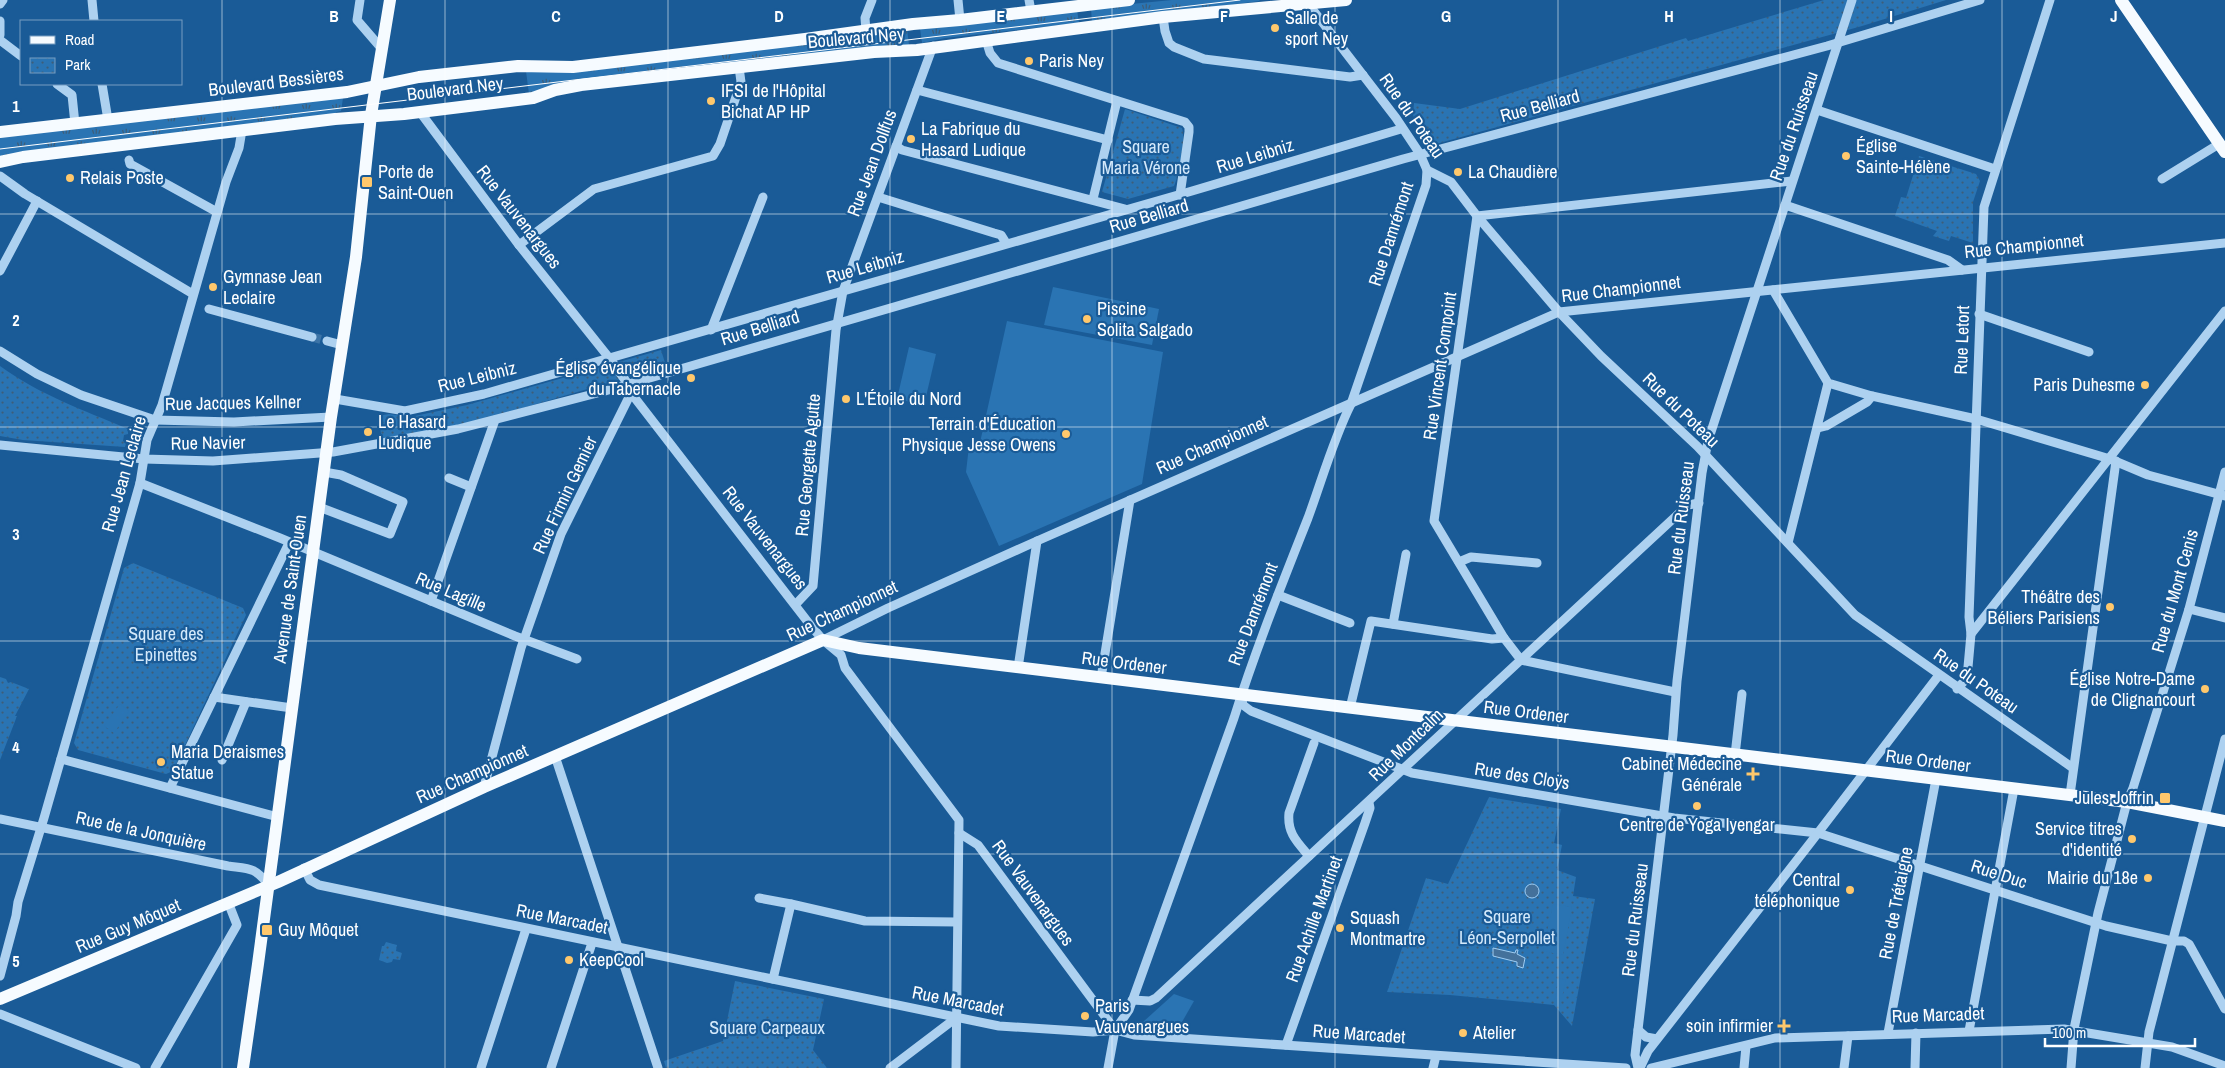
<svg xmlns="http://www.w3.org/2000/svg" width="2225" height="1068" viewBox="0 0 2225 1068" font-family="'Archivo Narrow',sans-serif">
  <style>
    .grass { fill: url(#grass-tufts) }
    .park { fill: url(#park-dots) }
    .garden { fill: #2a74b3 }
    .water { fill: #44719b; stroke: #a0cdf2 }
    .lines { fill: none; stroke-linecap: round; stroke-linejoin: round }
    .minor-tunnel { stroke: #3c74a7; stroke-width: 9; stroke-dasharray: 9 4.5; stroke-linecap: butt }
    .minor { stroke: #add1f0; stroke-width: 9 }
    .major { stroke: #f6fbff; stroke-width: 12 }
    .tram { stroke: #fff; stroke-width: 1 }
    .grid { fill: none; stroke: #fff; stroke-width: 1; stroke-opacity: 0.55 }
    .poi-dot { fill: #ffc86c; stroke: #1a5b97; stroke-width: 2 }
    .labels { text-anchor: middle; stroke-width: 4.5; stroke-linejoin: round; paint-order: stroke }
    .poi-label { font-size: 18px; fill: #fff; stroke: #1a5b97; text-anchor: start }
    .street-label { font-size: 18px; fill: #fff; stroke: #1a5b97 }
    .park-label { font-size: 18px; fill: #d4e9fb; stroke: #1a5b97 }
    .grid-label { font-size: 16px; text-anchor: middle; font-weight: bold; fill: #fff; stroke: #1a5b97; stroke-width: 4.5; stroke-linejoin: round; paint-order: stroke }
  </style>
  <defs>
    <pattern id="grass-tufts" width="24" height="20" patternUnits="userSpaceOnUse" patternTransform="scale(1.25)"><rect width="24" height="20" fill="#2a74b3"/><path d="M3 7l-1-3M5 7V3M7 7l1-3M15 17l-1-3M17 17v-4M19 17l1-3" fill="none" stroke="#3d5e7a"/></pattern>
    <pattern id="park-dots" width="8" height="8" patternUnits="userSpaceOnUse" patternTransform="scale(1.25)"><rect width="8" height="8" fill="#2a74b3"/><path d="M2 2h.1M6 6h.1" fill="none" stroke="#3d5e7a" stroke-width="1.8" stroke-linecap="round"/></pattern>
  </defs>
  <rect width="100%" height="100%" fill="#1a5b97"/>
  <g class="grass">
    <path d="M1172,0H1259L1260,1L1092,22L1091,8Z"/>
    <path d="M1077,10L1079,23L945,38L922,43L920,28Z"/>
    <path d="M907,29L909,45L529,94L526,71Z"/>
    <path d="M343,98L341,111L336,112L335,114L0,158V135Z"/>
  </g>
  <g class="park">
    <path d="M1824,0H1946L1862,26L1436,144L1429,142L1417,125L1413,115L1414,103L1460,109L1686,38L1688,41Z"/>
    <path d="M1125,109L1182,128C1186,140 1179,175 1174,186L1128,199L1102,192Z"/>
    <path d="M1919,156L1976,174L1980,181L1973,202V243L1951,236L1949,241L1933,236L1937,231L1895,216L1901,197L1906,198Z"/>
    <path d="M661,350L666,366L492,417L452,427L382,439L378,416L389,414L410,417L467,405Z"/>
    <path d="M0,366C42,396 81,409 128,429V434L124,435L123,441L126,443L125,447L23,440L0,436Z"/>
    <path d="M133,563L243,608L246,615L173,771L166,774L78,750L74,743L124,568Z"/>
    <path d="M0,677L6,679L8,683L11,682L29,689L15,716H17L0,760Z"/>
    <path d="M1489,797L1561,809L1554,843L1562,845L1557,870L1576,877L1573,896L1595,899L1572,1026L1554,1005L1450,995L1387,992L1426,878L1448,884Z"/>
    <path d="M386,942L397,945L396,951L402,953L400,960L393,959L392,962L387,963L379,960L382,946H384Z"/>
    <path d="M735,981L824,999L813,1050L827,1068H666L664,1061L723,1041Z"/>
  </g>
  <g class="garden">
    <path d="M1053,287L1159,309L1152,345L1044,325Z"/>
    <path d="M1007,321L1163,352L1142,484L999,546L966,472L969,446L979,447Z"/>
    <path d="M909,347L936,354L924,405L897,399Z"/>
    <path d="M120,704L129,711L114,733L104,726Z"/>
    <path d="M1553,904L1572,907L1563,955L1543,951Z"/>
    <path d="M1559,978L1566,980L1560,1006L1554,1004Z"/>
    <path d="M1174,994L1194,1001L1178,1029L1145,1026L1143,1022Z"/>
  </g>
  <g class="water">
    <circle cx="1532" cy="891" r="7"/>
    <path d="M1493,948L1515,953L1516,950H1518L1517,954L1525,958L1523,968L1517,966V962L1493,956Z"/>
  </g>
  <g class="lines">
    <path class="minor-tunnel" d="M312,337L327,341"/>
    <g class="minor">
      <path d="M92,0L94,21"/>
      <path d="M360,0L357,20L382,49"/>
      <path d="M958,0L960,20"/>
      <path d="M1029,0L1031,11"/>
      <path d="M1306,1L1396,118L1420,154L1427,170L1451,182L1477,216L1559,312L1601,356L1697,446L1855,615L2073,768"/>
      <path d="M0,4L3,0"/>
      <path d="M1163,17L1165,31L1169,43L1174,47L1204,59L1350,77L1363,75"/>
      <path d="M0,21V35"/>
      <path d="M866,31L865,18L872,0"/>
      <path d="M0,40L21,56"/>
      <path d="M986,40L990,53L998,63L1185,122L1189,127V132L1180,195"/>
      <path d="M57,84L72,95L75,124"/>
      <path d="M102,84L108,120"/>
      <path d="M917,90L1108,140"/>
      <path d="M1817,110L1995,169"/>
      <path d="M420,112L519,245L610,359L628,384L631,393L811,626L823,640L841,655L845,668L959,820L956,1068"/>
      <path d="M896,146L902,150L1125,209"/>
      <path d="M129,160L130,164L217,212"/>
      <path d="M0,176L25,194L193,294"/>
      <path d="M2162,179L2219,144"/>
      <path d="M878,197L994,233L1001,235L1006,243"/>
      <path d="M1093,199L1117,101"/>
      <path d="M1785,205L1948,260L1962,270"/>
      <path d="M519,245L594,189L713,156L720,144L741,82L739,67"/>
      <path d="M0,271L37,201"/>
      <path d="M1773,290L1828,383L1872,396L1976,419L2110,459L2148,475L2225,496"/>
      <path d="M209,309L312,337"/>
      <path d="M1979,314L2089,352"/>
      <path d="M711,330L763,197"/>
      <path d="M327,341L342,345"/>
      <path d="M0,351L37,374L81,395L155,420L234,422L331,417"/>
      <path d="M335,399L405,411L484,394L1192,191L1401,129"/>
      <path d="M1818,428L1826,426L1867,402L1872,396"/>
      <path d="M0,445L144,459L213,461L333,452L458,429L605,391L1403,159L1827,46L1980,0"/>
      <path d="M449,478L471,487"/>
      <path d="M140,483L280,538L515,636L577,659"/>
      <path d="M319,507L390,534L403,502L341,475L324,472"/>
      <path d="M1788,543L1828,383"/>
      <path d="M1459,562L1471,557L1537,563"/>
      <path d="M1278,595L1350,623"/>
      <path d="M431,601L495,420"/>
      <path d="M796,604L813,586L836,330L843,291L933,46"/>
      <path d="M2189,609L2225,618"/>
      <path d="M1393,624L1406,554"/>
      <path d="M1971,634L2225,311"/>
      <path d="M823,640L888,608L1037,541L1559,312L2225,243"/>
      <path d="M1018,668L1037,541"/>
      <path d="M1101,678L1130,500"/>
      <path d="M1957,689L1967,678L1971,634L1969,617L1984,207L2050,0"/>
      <path d="M1675,692L1521,660L1504,638L1434,521L1477,216L1792,181"/>
      <path d="M1241,695L1243,705L1251,711L1412,773L1674,818L1818,833L2106,926L2172,941H2184L2189,944L2225,1009"/>
      <path d="M214,697L292,708"/>
      <path d="M1350,708L1371,621L1492,639L1504,638"/>
      <path d="M1735,755L1742,694"/>
      <path d="M555,756L658,1068"/>
      <path d="M61,759L278,817"/>
      <path d="M222,760L246,702"/>
      <path d="M484,787L521,648L561,534L631,393"/>
      <path d="M170,788L289,543"/>
      <path d="M2070,795L2116,461"/>
      <path d="M0,819L228,866C251,869 254,867 269,885"/>
      <path d="M959,833L978,845L1115,1030"/>
      <path d="M1309,856C1297,842 1287,833 1289,813L1314,743"/>
      <path d="M304,868L310,880L319,885L999,1026L1093,1032L1115,1030L1134,1035L1626,1068"/>
      <path d="M759,898L791,904"/>
      <path d="M0,976L16,916L18,902L44,818L140,483L147,440L162,405L226,182L239,148L242,130"/>
      <path d="M773,979L791,904L865,921L957,922"/>
      <path d="M1132,1000L1150,1001L1156,998L1688,505L1699,503"/>
      <path d="M0,1014L136,1068"/>
      <path d="M1638,1030L1646,1037L1657,1039"/>
      <path d="M1969,1031L2014,789"/>
      <path d="M1888,1033L1936,779"/>
      <path d="M1286,1045L1365,823L1370,808L1369,803"/>
      <path d="M155,1068L237,925L228,902"/>
      <path d="M481,1068L526,929"/>
      <path d="M551,1068L592,943"/>
      <path d="M890,1068L956,1018"/>
      <path d="M1108,1068L1115,1030L1129,1010L1234,718C1255,651 1282,584 1308,518C1322,480 1333,440 1351,404L1426,185L1427,170"/>
      <path d="M1433,1068L1436,1056"/>
      <path d="M1638,1068L1635,1055L1673,735L1677,681L1702,473L1708,441L1852,0"/>
      <path d="M1640,1068L1648,1051L1811,842L1939,675"/>
      <path d="M1651,1068L1775,1038L2064,1029L2172,1047L2225,1066"/>
      <path d="M1744,1068L1746,1046"/>
      <path d="M1844,1068L1848,1036"/>
      <path d="M1915,1068L1916,1033"/>
      <path d="M2071,1068L2074,1029L2098,913L2127,802L2133,788L2189,609L2225,472"/>
      <path d="M2145,1068L2149,1032L2225,739"/>
    </g>
    <g class="major">
      <path d="M2121,0L2225,152"/>
      <path d="M0,132L347,92L419,77L518,66L573,67L805,39L913,24L960,20L1129,0"/>
      <path d="M0,162L23,157L335,119L404,114L533,98L555,90L581,85L874,52L917,50L1163,17L1346,0"/>
      <path d="M0,999L278,882L484,787L823,640L859,648L892,652L2127,802L2225,821"/>
      <path d="M243,1068L258,964L331,417L356,257L371,115L390,0"/>
    </g>
    <path class="tram" d="M0,149L1240,0"/>
  </g>
  <path class="grid" d="M222,0V1068M445,0V1068M668,0V1068M890,0V1068M1112,0V1068M1335,0V1068M1558,0V1068M1780,0V1068M2002,0V1068M0,214H2225M0,427H2225M0,641H2225M0,854H2225"/>
  <g class="poi-dot">
    <circle cx="1275" cy="28" r="5"/>
    <circle cx="1029" cy="61" r="5"/>
    <circle cx="711" cy="101" r="5"/>
    <circle cx="911" cy="139" r="5"/>
    <circle cx="1846" cy="156" r="5"/>
    <circle cx="1458" cy="172" r="5"/>
    <circle cx="70" cy="178" r="5"/>
    <rect x="361" y="176" width="12" height="12" rx="2.5"/>
    <circle cx="213" cy="287" r="5"/>
    <circle cx="1087" cy="319" r="5"/>
    <circle cx="691" cy="378" r="5"/>
    <circle cx="2145" cy="385" r="5"/>
    <circle cx="846" cy="399" r="5"/>
    <circle cx="368" cy="432" r="5"/>
    <circle cx="1066" cy="434" r="5"/>
    <circle cx="2110" cy="607" r="5"/>
    <circle cx="2205" cy="689" r="5"/>
    <circle cx="161" cy="762" r="5"/>
    <path d="M1750.5 766.5h5v5h5v5h-5v5h-5v-5h-5v-5h5z"/>
    <rect x="2159" y="792" width="12" height="12" rx="2.5"/>
    <circle cx="1697" cy="806" r="5"/>
    <circle cx="2132" cy="839" r="5"/>
    <circle cx="2148" cy="878" r="5"/>
    <circle cx="1850" cy="890" r="5"/>
    <circle cx="1340" cy="928" r="5"/>
    <rect x="261" y="924" width="12" height="12" rx="2.5"/>
    <circle cx="569" cy="960" r="5"/>
    <circle cx="1085" cy="1016" r="5"/>
    <path d="M1781.5 1018.5h5v5h5v5h-5v5h-5v-5h-5v-5h5z"/>
    <circle cx="1463" cy="1033" r="5"/>
  </g>
  <g class="labels">
    <g class="poi-label">
      <text x="1285" y="24">Salle de<tspan x="1285" dy="21">sport Ney</tspan></text>
      <text x="1039" y="67">Paris Ney</text>
      <text x="721" y="97">IFSI de l'Hôpital<tspan x="721" dy="21">Bichat AP HP</tspan></text>
      <text x="921" y="135">La Fabrique du<tspan x="921" dy="21">Hasard Ludique</tspan></text>
      <text x="1856" y="152">Église<tspan x="1856" dy="21">Sainte-Hélène</tspan></text>
      <text x="378" y="178">Porte de<tspan x="378" dy="21">Saint-Ouen</tspan></text>
      <text x="1468" y="178">La Chaudière</text>
      <text x="80" y="184">Relais Poste</text>
      <text x="223" y="283">Gymnase Jean<tspan x="223" dy="21">Leclaire</tspan></text>
      <text x="1097" y="315">Piscine<tspan x="1097" dy="21">Solita Salgado</tspan></text>
      <text x="681" y="374" text-anchor="end">Église évangélique<tspan x="681" dy="21">du Tabernacle</tspan></text>
      <text x="2135" y="391" text-anchor="end">Paris Duhesme</text>
      <text x="856" y="405">L'Étoile du Nord</text>
      <text x="378" y="428">Le Hasard<tspan x="378" dy="21">Ludique</tspan></text>
      <text x="1056" y="430" text-anchor="end">Terrain d'Éducation<tspan x="1056" dy="21">Physique Jesse Owens</tspan></text>
      <text x="2100" y="603" text-anchor="end">Théâtre des<tspan x="2100" dy="21">Béliers Parisiens</tspan></text>
      <text x="2195" y="685" text-anchor="end">Église Notre-Dame<tspan x="2195" dy="21">de Clignancourt</tspan></text>
      <text x="171" y="758">Maria Deraismes<tspan x="171" dy="21">Statue</tspan></text>
      <text x="1742" y="770" text-anchor="end">Cabinet Médecine<tspan x="1742" dy="21">Générale</tspan></text>
      <text x="2154" y="804" text-anchor="end">Jules Joffrin</text>
      <text x="1697" y="831" text-anchor="middle">Centre de Yoga Iyengar</text>
      <text x="2122" y="835" text-anchor="end">Service titres<tspan x="2122" dy="21">d'identité</tspan></text>
      <text x="2138" y="884" text-anchor="end">Mairie du 18e</text>
      <text x="1840" y="886" text-anchor="end">Central<tspan x="1840" dy="21">téléphonique</tspan></text>
      <text x="1350" y="924">Squash<tspan x="1350" dy="21">Montmartre</tspan></text>
      <text x="278" y="936">Guy Môquet</text>
      <text x="579" y="966">KeepCool</text>
      <text x="1095" y="1012">Paris<tspan x="1095" dy="21">Vauvenargues</tspan></text>
      <text x="1773" y="1032" text-anchor="end">soin infirmier</text>
      <text x="1473" y="1039">Atelier</text>
    </g>
    <g class="street-label">
      <text transform="translate(856 38) rotate(-5)" y="6">Boulevard Ney</text>
      <text transform="translate(276 82) rotate(-7)" y="6">Boulevard Bessières</text>
      <text transform="translate(455 89) rotate(-7)" y="6">Boulevard Ney</text>
      <text transform="translate(1540 106) rotate(-15)" y="6">Rue Belliard</text>
      <text transform="translate(1412 116) rotate(55)" y="6">Rue du Poteau</text>
      <text transform="translate(1794 126) rotate(-71)" y="6">Rue du Ruisseau</text>
      <text transform="translate(1255 156) rotate(-17)" y="6">Rue Leibniz</text>
      <text transform="translate(872 163) rotate(-70)" y="6">Rue Jean Dollfus</text>
      <text transform="translate(1149 216) rotate(-16)" y="6">Rue Belliard</text>
      <text transform="translate(519 217) rotate(52)" y="6">Rue Vauvenargues</text>
      <text transform="translate(1391 234) rotate(-72)" y="6">Rue Damrémont</text>
      <text transform="translate(2024 246) rotate(-6)" y="6">Rue Championnet</text>
      <text transform="translate(865 267) rotate(-16)" y="6">Rue Leibniz</text>
      <text transform="translate(1621 289) rotate(-7)" y="6">Rue Championnet</text>
      <text transform="translate(760 328) rotate(-17)" y="6">Rue Belliard</text>
      <text transform="translate(1962 340) rotate(-88)" y="6">Rue Letort</text>
      <text transform="translate(1440 366) rotate(-82)" y="6">Rue Vincent Compoint</text>
      <text transform="translate(477 377) rotate(-14)" y="6">Rue Leibniz</text>
      <text transform="translate(233 403) rotate(-1)" y="6">Rue Jacques Kellner</text>
      <text transform="translate(1681 410) rotate(44)" y="6">Rue du Poteau</text>
      <text transform="translate(208 443) rotate(-1)" y="6">Rue Navier</text>
      <text transform="translate(1212 445) rotate(-24)" y="6">Rue Championnet</text>
      <text transform="translate(808 465) rotate(-85)" y="6">Rue Georgette Agutte</text>
      <text transform="translate(124 474) rotate(-74)" y="6">Rue Jean Leclaire</text>
      <text transform="translate(565 495) rotate(-65)" y="6">Rue Firmin Gemier</text>
      <text transform="translate(1681 518) rotate(-83)" y="6">Rue du Ruisseau</text>
      <text transform="translate(765 538) rotate(52)" y="6">Rue Vauvenargues</text>
      <text transform="translate(290 589) rotate(-82)" y="6">Avenue de Saint-Ouen</text>
      <text transform="translate(2175 591) rotate(-74)" y="6">Rue du Mont Cenis</text>
      <text transform="translate(451 592) rotate(23)" y="6">Rue Lagille</text>
      <text transform="translate(842 611) rotate(-25)" y="6">Rue Championnet</text>
      <text transform="translate(1253 614) rotate(-69)" y="6">Rue Damrémont</text>
      <text transform="translate(1124 663) rotate(7)" y="6">Rue Ordener</text>
      <text transform="translate(1976 681) rotate(35)" y="6">Rue du Poteau</text>
      <text transform="translate(1526 712) rotate(7)" y="6">Rue Ordener</text>
      <text transform="translate(1406 745) rotate(-44)" y="6">Rue Montcalm</text>
      <text transform="translate(1928 761) rotate(7)" y="6">Rue Ordener</text>
      <text transform="translate(472 774) rotate(-24)" y="6">Rue Championnet</text>
      <text transform="translate(1522 776) rotate(9)" y="6">Rue des Cloÿs</text>
      <text transform="translate(141 831) rotate(12)" y="6">Rue de la Jonquière</text>
      <text transform="translate(1999 874) rotate(18)" y="6">Rue Duc</text>
      <text transform="translate(1033 893) rotate(54)" y="6">Rue Vauvenargues</text>
      <text transform="translate(1896 903) rotate(-79)" y="6">Rue de Trétaigne</text>
      <text transform="translate(562 919) rotate(11)" y="6">Rue Marcadet</text>
      <text transform="translate(1314 919) rotate(-70)" y="6">Rue Achille Martinet</text>
      <text transform="translate(1635 920) rotate(-83)" y="6">Rue du Ruisseau</text>
      <text transform="translate(128 926) rotate(-23)" y="6">Rue Guy Môquet</text>
      <text transform="translate(958 1001) rotate(11)" y="6">Rue Marcadet</text>
      <text transform="translate(1938 1015) rotate(-2)" y="6">Rue Marcadet</text>
      <text transform="translate(1359 1034) rotate(4)" y="6">Rue Marcadet</text>
    </g>
    <g class="park-label">
      <text x="1146" y="153">Square<tspan x="1146" dy="21">Maria Vérone</tspan></text>
      <text x="166" y="640">Square des<tspan x="166" dy="21">Epinettes</tspan></text>
      <text x="1507" y="923">Square<tspan x="1507" dy="21">Léon-Serpollet</tspan></text>
      <text x="767" y="1034">Square Carpeaux</text>
    </g>
  </g>
  <g class="grid-label">
    <text x="334" y="22">B</text>
    <text x="556" y="22">C</text>
    <text x="779" y="22">D</text>
    <text x="1001" y="22">E</text>
    <text x="1224" y="22">F</text>
    <text x="1446" y="22">G</text>
    <text x="1669" y="22">H</text>
    <text x="1891" y="22">I</text>
    <text x="2114" y="22">J</text>
    <text x="16" y="112">1</text>
    <text x="16" y="326">2</text>
    <text x="16" y="540">3</text>
    <text x="16" y="753">4</text>
    <text x="16" y="967">5</text>
  </g>
  <rect x="20" y="20" width="162" height="65" fill="#1a5b97" stroke="#769dc1"/>
  <rect x="30" y="36" width="25" height="8" fill="#f6fbff" stroke="#769dc1"/>
  <text x="65" y="45" font-size="15" fill="#ffffff">Road</text>
  <rect x="30" y="58" width="25" height="15" fill="url(#park-dots)" stroke="#769dc1"/>
  <text x="65" y="70" font-size="15" fill="#ffffff">Park</text>
  <path d="M2045 1038v8h150v-8" fill="none" stroke="#ffffff" stroke-width="2.5"/>
  <text x="2052" y="1038" font-size="15" fill="#ffffff" stroke="#1a5b97" stroke-width="4" paint-order="stroke">100 m</text>
</svg>
